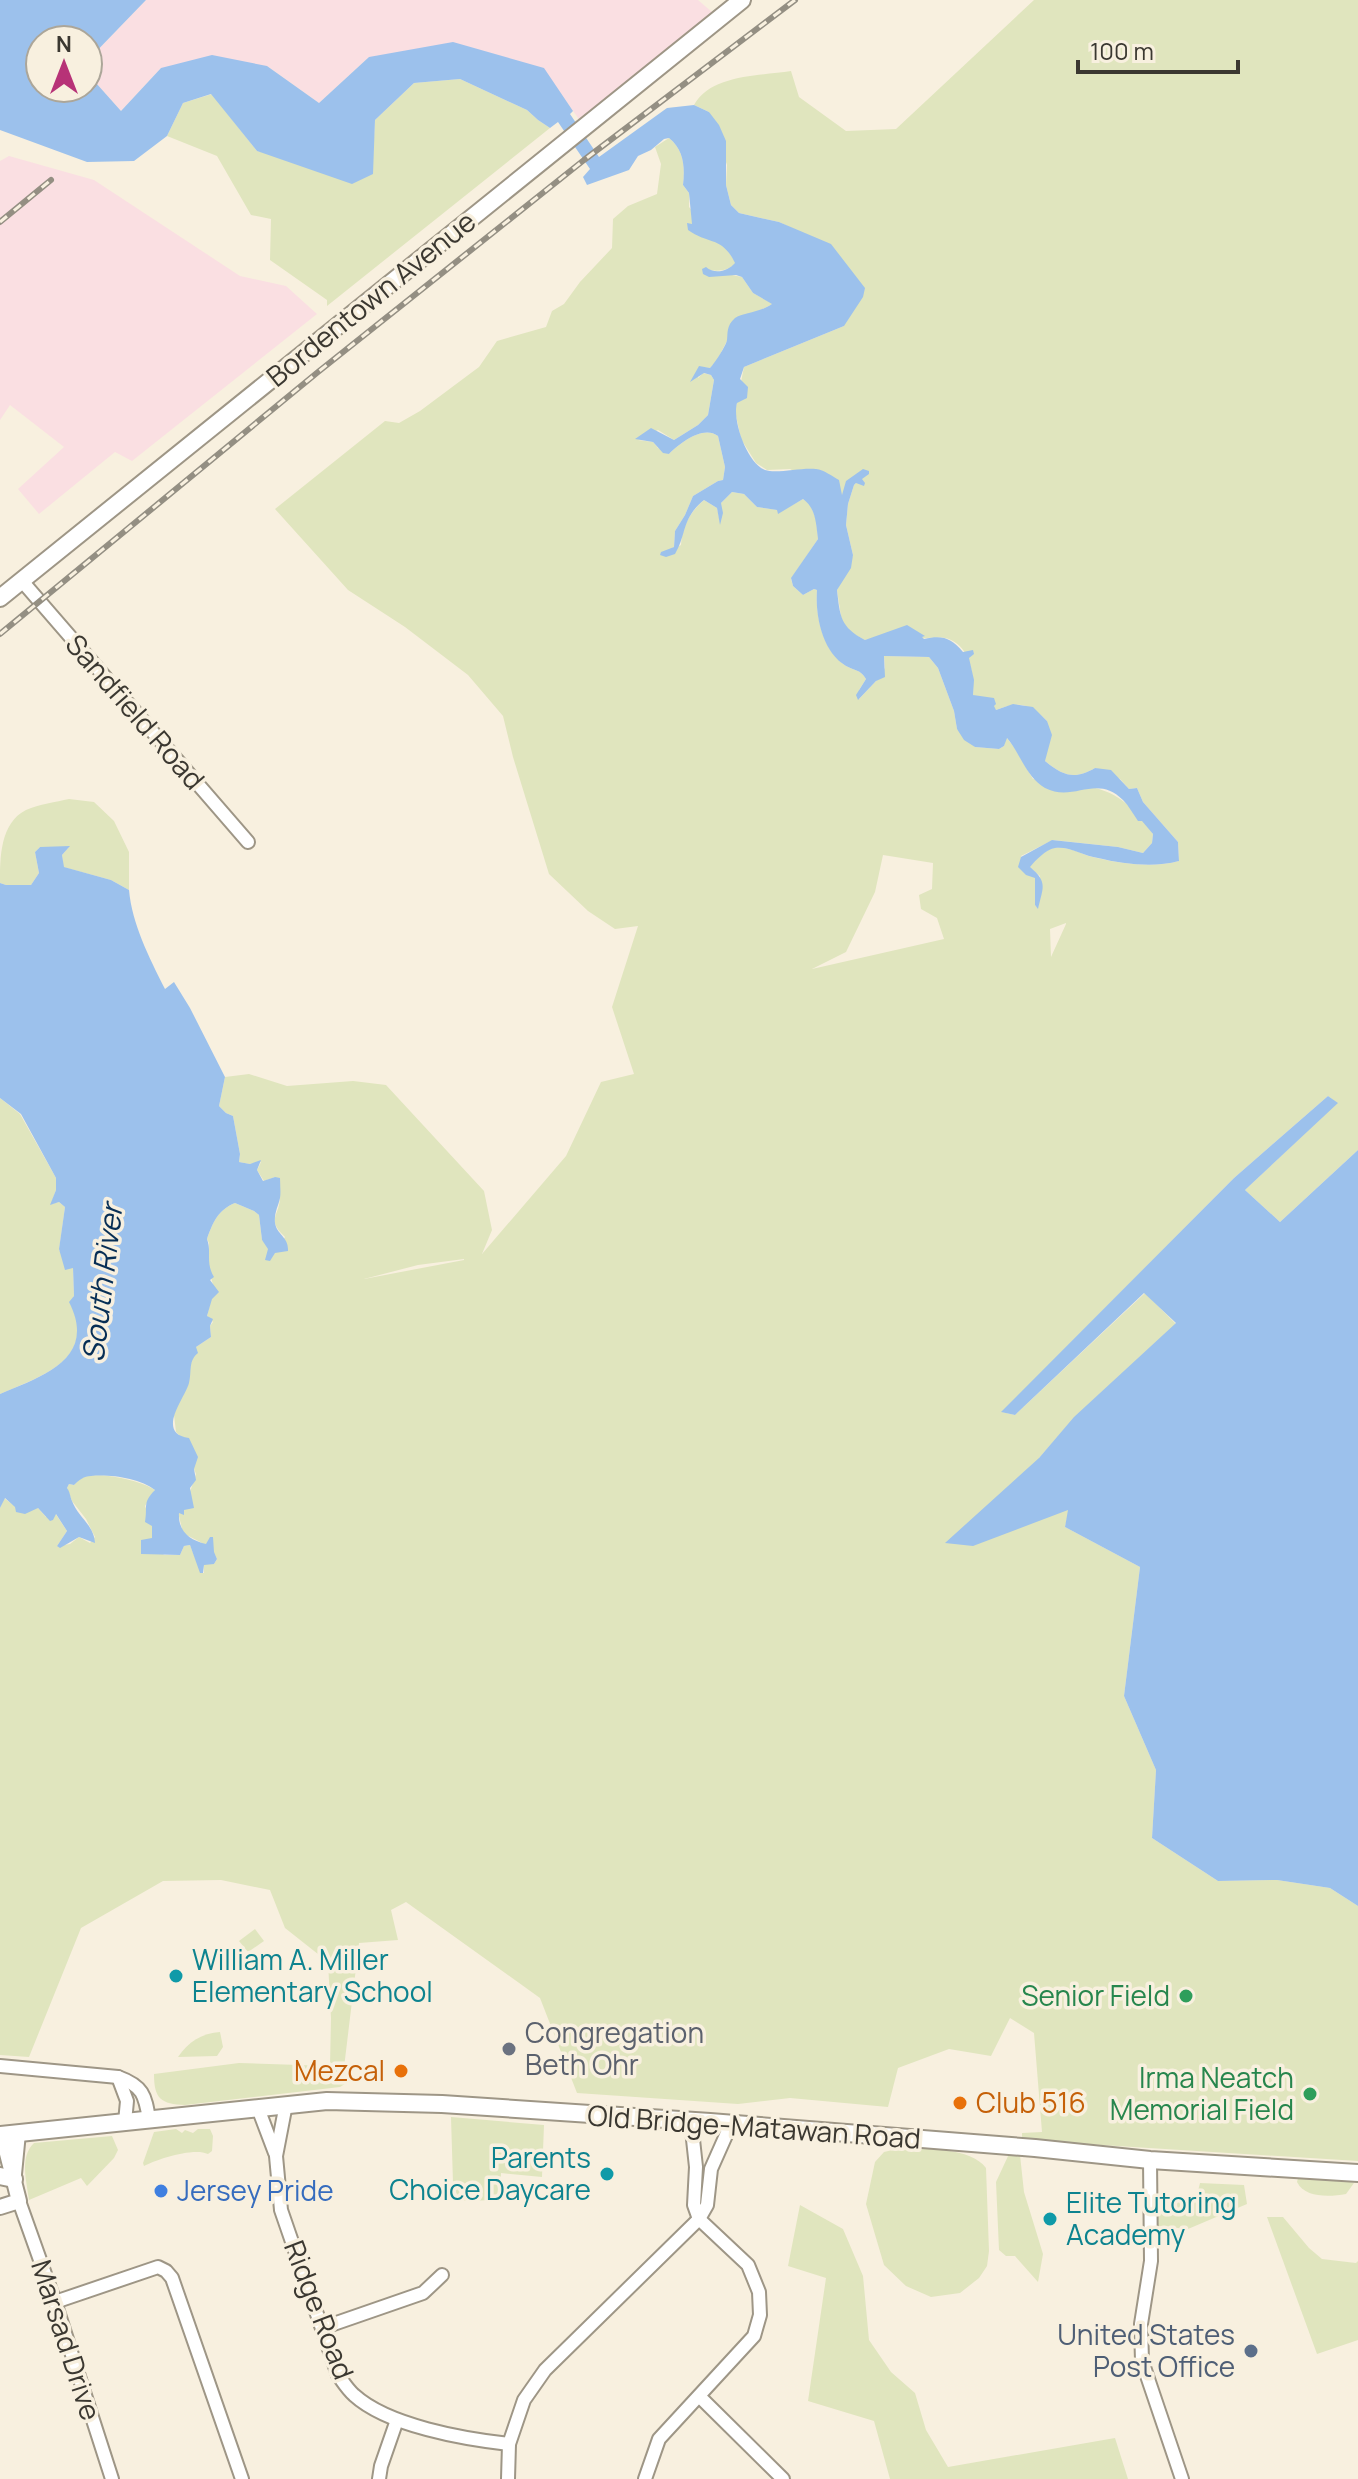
<svg xmlns="http://www.w3.org/2000/svg" width="1358" height="2479" viewBox="0 0 1358 2479" font-family="Manrope,sans-serif">
  <style>
    .industrial { fill: #fadfe2 }
    .green { fill: #e0e5be; fill-rule: evenodd }
    .water { fill: #9cc1ec }
    .lines { fill: none; stroke-linecap: round; stroke-linejoin: round }
    .minor-casing { stroke: #9e9686; stroke-width: 16 }
    .tertiary-casing { stroke: #9e9686; stroke-width: 18 }
    .secondary-casing { stroke: #9e9686; stroke-width: 20 }
    .minor { stroke: #fff; stroke-width: 12 }
    .tertiary { stroke: #fff; stroke-width: 14 }
    .secondary { stroke: #fff; stroke-width: 16 }
    .rail-casing { stroke: #948f83; stroke-width: 6 }
    .rail { stroke: #f8f0df; stroke-width: 3; stroke-dasharray: 9; stroke-linecap: butt }
    .culture-dot { fill: #0f9aa8; stroke: #f8f0df; stroke-width: 3 }
    .leisure-dot { fill: #2e9e5b; stroke: #f8f0df; stroke-width: 3 }
    .worship-dot { fill: #6b7280; stroke: #f8f0df; stroke-width: 3 }
    .food-dot { fill: #e8710a; stroke: #f8f0df; stroke-width: 3 }
    .shop-dot { fill: #3f7fe0; stroke: #f8f0df; stroke-width: 3 }
    .service-dot { fill: #5c6f8a; stroke: #f8f0df; stroke-width: 3 }
    .labels { text-anchor: middle; stroke-width: 7; stroke-linejoin: round; paint-order: stroke }
    .street-label { font-size: 28px; fill: #3b3831; stroke: #f8f0df }
    .culture-label { font-size: 28px; fill: #0d838f; stroke: #f8f0df; text-anchor: start }
    .leisure-label { font-size: 28px; fill: #27864d; stroke: #f8f0df; text-anchor: end }
    .worship-label { font-size: 28px; fill: #5b616d; stroke: #f8f0df; text-anchor: start }
    .food-label { font-size: 28px; fill: #c56008; stroke: #f8f0df; text-anchor: end }
    .shop-label { font-size: 28px; fill: #366cbe; stroke: #f8f0df; text-anchor: start }
    .service-label { font-size: 28px; fill: #4e5e75; stroke: #f8f0df; text-anchor: end }
    .water-label { font-size: 30px; font-style: italic; fill: #072e55; stroke: #f8f0df }
  </style>
  <rect width="100%" height="100%" fill="#f8f0df"/>
  <g class="industrial">
    <path d="M146,0H698L719,18L585,128L543,68L369,57L319,103L267,66L161,68L121,111L88,74V60Z"/>
    <path d="M9,156L94,180L240,276L286,286L317,314L132,461L115,452L39,514L18,489L64,447L10,405L0,420V161Z"/>
  </g>
  <g class="green">
    <path d="M1034,0H1358V1150L1280,1222L1245,1190L1337,1103L1328,1096L1234,1178L1002,1412L1015,1415L1145,1293L1176,1324L1075,1417L1039,1458L1069,1510L1065,1527L1140,1567L1124,1696L1156,1770L1152,1838L1218,1881L1277,1880L1330,1888L1358,1906V2161L1022,2140V2133L1042,2132L1034,2033L1010,2018L991,2056L949,2049L898,2068L888,2107L790,2098L738,2104L577,2093L540,1998L406,1902L391,1910L398,1940L359,1943L343,2076L348,2075V2082L340,2087L185,2105C161,2104 154,2099 154,2074L239,2063L330,2066L331,2018L328,1962L285,1928L270,1890L221,1880L163,1881L81,1928L29,2057L0,2055V1508L4,1498L16,1507L38,1508L46,1517L55,1513L67,1531L57,1546L70,1544L79,1537L90,1543L95,1537L86,1519L72,1501L67,1488L69,1484L74,1485C78,1481 79,1479 84,1477C99,1471 143,1481 155,1490L145,1506L152,1525V1539L164,1555H180L184,1546L190,1545L201,1573H204V1564H214L217,1559C211,1544 196,1541 183,1533L178,1512L184,1510L196,1474L182,1438L176,1432L174,1415L177,1405L188,1385L191,1360L196,1347L211,1337L210,1326L213,1322L207,1316L214,1288L208,1267L209,1243L207,1239C213,1222 218,1210 235,1203L254,1211L259,1215L262,1240L275,1253L285,1237C266,1219 279,1217 280,1198C280,1192 276,1183 275,1177L264,1181L257,1170L261,1162L250,1164L239,1162L240,1154L233,1116L226,1113L219,1106L225,1077L249,1074L287,1086L353,1081L386,1085L484,1191L492,1230L482,1254L566,1156L601,1082L634,1074L612,1007L638,926L615,929L588,911L549,874L513,757L503,716L468,675L405,627L348,590L275,509L385,421L399,423L420,411L479,367L497,341L546,327L552,311L564,304L580,282L612,248L613,219L628,206L657,194L661,164L655,147L669,138C684,150 685,167 683,185L689,193V207L717,241L726,248L736,263C726,273 715,271 702,269L742,277L753,293L773,304L752,314L740,316L716,362L710,368L699,367L698,378L703,373L711,375L714,380L708,415L698,425L674,440L658,430L638,440L653,442L658,448L669,454C680,443 703,425 718,436L725,467L723,480L718,481L693,496L685,515L675,531L674,547L660,555L681,545C682,527 690,512 704,500L717,508L720,522L721,503L732,492L744,494L757,507L778,510V513L803,499L810,504L816,519L818,539L791,579L793,586L803,595L814,589L817,590C815,616 823,651 846,666C855,671 860,669 866,679L859,690V699L876,681L885,668L884,656L929,657L938,668L954,711L957,729L975,747L999,749L1004,746L1006,737L1014,747L1033,779C1090,786 1118,782 1153,834L1152,843L1143,853L1118,847L1053,840L1021,856L1036,878L1035,905L1038,908L1040,876L1029,867C1035,860 1044,850 1054,848C1068,845 1084,856 1097,858C1123,864 1154,868 1179,861L1178,842L1143,802L1137,788L1129,789L1120,779L1095,768C1075,780 1063,776 1045,761L1047,721C1029,703 1020,701 996,710L973,695C974,676 971,649 951,640C943,636 935,638 927,638C907,639 885,635 865,640L851,633L842,623L837,590L853,555L846,525L848,504L854,485L869,471L841,496L790,469L767,470L756,463L741,439L735,411L744,367L844,326L794,229L779,222L739,213L731,205L726,185L727,165L709,112L694,105C711,74 760,76 791,71L799,97L846,131L896,129ZM883,855L933,863L932,889L919,895L921,909L937,918L944,939L812,969L846,952L875,892ZM1066,923V924L1051,957L1050,929ZM464,1259V1260L364,1279L418,1265Z"/>
    <path d="M460,79L527,110L538,120L550,128L327,306V300L270,260L271,219L251,215L217,156L167,136L183,103L212,94L257,151L372,174L375,120L414,83Z"/>
    <path d="M69,799L94,802L114,821L129,852V890L111,880L63,867L62,855L69,847H40L35,852L39,873L31,885H6L0,883C0,858 0,823 26,810C39,804 56,802 69,799Z"/>
    <path d="M0,1098L20,1114L56,1178V1190L51,1204L59,1202L65,1207L59,1250L73,1267L74,1296L70,1303C98,1359 42,1376 0,1394Z"/>
    <path d="M255,1929L264,1941L248,1952L239,1941Z"/>
    <path d="M220,2032L223,2047L217,2056L178,2057C188,2042 202,2033 220,2032Z"/>
    <path d="M451,2117L544,2125L542,2177L501,2173L500,2200L459,2201L453,2183Z"/>
    <path d="M176,2129L182,2133L185,2130L193,2133L198,2129H210L213,2136L212,2151L208,2154C194,2147 157,2159 144,2166L143,2163L154,2132Z"/>
    <path d="M112,2136L118,2150L114,2158L87,2186L81,2178L29,2200C27,2182 19,2157 34,2143Z"/>
    <path d="M901,2148C925,2149 971,2147 986,2168L989,2251L987,2266L979,2278L960,2293L931,2297L906,2286L884,2265L866,2204L875,2162L884,2152Z"/>
    <path d="M1009,2154L1020,2155L1024,2192L1043,2254L1038,2282L1015,2256H1006L999,2250L996,2182Z"/>
    <path d="M1298,2178L1342,2180L1354,2183L1346,2194C1329,2197 1305,2198 1297,2182Z"/>
    <path d="M1200,2183L1244,2185L1247,2204L1188,2229L1157,2226L1155,2202L1196,2199Z"/>
    <path d="M800,2205L843,2229L863,2276L869,2340L891,2372L915,2393L926,2430L948,2467L1115,2438L1128,2479H890L874,2421L808,2401L826,2278L788,2266Z"/>
    <path d="M1267,2217H1283L1309,2248L1322,2259L1356,2263L1358,2261V2340L1317,2354Z"/>
  </g>
  <g class="water">
    <path d="M0,0H146L88,60V40H40V88H88V74L121,111L161,68L212,55L267,66L319,103L369,57L453,42L544,68L573,111L570,114L599,157L667,108L694,105L709,112L719,125L726,141V185L731,205L739,213L779,222L831,244L865,288L863,297L844,326L744,367L740,379L748,387L747,398L737,403C732,420 747,463 765,470C777,474 802,467 816,469C824,470 832,476 839,480L842,495L846,481L863,469L869,471V474L862,479L865,483L864,486L856,483L854,485L848,504L846,525L853,555L851,568L837,590C840,616 840,627 865,640L907,625L925,636L922,637L924,639C943,635 951,638 963,652L973,650L974,654L969,658L974,680L973,695L994,698L996,704L994,706L996,710L1013,704L1033,707L1047,721L1052,735L1045,761C1063,776 1075,780 1095,768L1111,770L1129,789L1137,788L1143,802L1178,842L1179,861C1154,868 1123,864 1098,858C1084,856 1069,846 1055,848C1045,850 1036,860 1030,867C1048,882 1043,887 1038,909L1035,905V878L1026,875L1018,867L1021,857L1052,840L1118,847L1143,853L1152,843L1153,834L1142,821H1138C1133,814 1129,806 1123,800C1096,773 1074,803 1045,788C1026,777 1020,753 1007,738L1004,746L999,749L975,747L964,740L957,729L954,711L938,668L929,657L884,656L885,677L876,681L858,700L856,695L866,679C860,669 855,671 846,666C822,652 815,615 817,590L814,589L803,595L793,586L791,578L818,539C816,524 816,508 803,499L778,514L777,510L757,507L744,494L732,492L721,503L723,513L720,525L717,508L704,500C681,519 687,534 675,554L666,557L660,555L661,552L674,547L675,531L685,515L693,496L718,481L723,480L725,467L718,436C703,425 680,443 669,454L663,453L653,442L635,439L651,428L674,440L698,425L708,415L714,380L711,375L704,373L690,382L699,366L710,368C714,364 726,346 727,340C728,333 726,326 735,318C743,313 761,312 772,304L753,293L742,277L736,275L709,277L703,274L702,269L706,267C715,275 728,271 735,263C722,236 709,245 688,230L687,223L692,224L689,193L683,185C685,167 684,150 669,138L664,139L651,150L638,156L629,170L587,185L583,177L590,169L558,122L550,128L538,120L527,110L460,79L414,83L375,120L373,174L352,184L257,151L211,94L183,103L167,136L134,161L87,162L0,130Z"/>
    <path d="M70,846L62,855L64,867L111,880L129,890C132,924 149,957 165,989L174,982L190,1008L225,1077L219,1106L226,1113L233,1116L240,1154L239,1162L250,1164L261,1160L257,1170L263,1181L275,1177L280,1178C280,1185 281,1192 280,1198C278,1207 274,1213 275,1223C277,1235 289,1237 288,1251L275,1253L270,1261L265,1260L268,1249L262,1240L259,1215L254,1211L235,1203C218,1210 213,1222 207,1239C212,1252 205,1262 214,1277L210,1280L219,1292L212,1299L207,1316L213,1319L210,1326L211,1337L196,1347L198,1353C188,1361 192,1371 189,1383C185,1398 155,1433 189,1438L198,1457L194,1469L196,1480L190,1488L194,1508L184,1510V1515L179,1513C178,1531 189,1540 206,1544L210,1537H213L214,1552L217,1559L214,1564L204,1565L203,1573H200L190,1545L184,1546L180,1555L141,1554V1540L152,1538V1526L145,1522C148,1506 142,1503 155,1490C140,1478 109,1474 91,1476C84,1476 79,1480 74,1485L69,1484L67,1488C70,1492 70,1496 72,1501C78,1517 94,1525 95,1543L79,1537L60,1548L57,1546L67,1531L56,1514L53,1520L50,1521L38,1508L25,1514L16,1512L15,1507L5,1498L0,1508V1394C42,1376 98,1359 69,1302L74,1296L73,1268L65,1270L59,1249L65,1207L59,1202L50,1205L56,1190V1178L21,1114L0,1098V883L6,885H31L39,873L35,852L40,847Z"/>
    <path d="M1328,1096L1338,1103L1245,1190L1280,1222L1358,1150V1906L1330,1888L1277,1880L1218,1881L1152,1838L1156,1770L1124,1696L1140,1567L1065,1527L1068,1510L973,1546L945,1543L1039,1458L1074,1417L1176,1323L1144,1293L1015,1415L1001,1412L1234,1178Z"/>
  </g>
  <g class="lines">
    <defs>
      <g id="minor">
        <path d="M22,581L248,842"/>
        <path d="M0,2066L118,2077C143,2086 145,2095 149,2119"/>
        <path d="M118,2077L127,2101L125,2122"/>
        <path d="M286,2104L276,2156L281,2210L338,2375C343,2382 348,2390 354,2395C388,2426 464,2439 509,2444"/>
        <path d="M258,2108L275,2153"/>
        <path d="M1150,2160L1151,2261L1141,2324L1142,2361L1182,2479"/>
        <path d="M19,2201L55,2302L112,2479"/>
        <path d="M55,2302L158,2267L166,2271L172,2278L242,2479"/>
        <path d="M322,2328L423,2293L442,2275"/>
        <path d="M700,2397L783,2479"/>
        <path d="M379,2479L381,2466L397,2420"/>
        <path d="M508,2479L509,2444L524,2400L545,2370L699,2219L707,2205L711,2169L731,2124"/>
        <path d="M645,2479L659,2439L754,2336L760,2315L759,2292L748,2265L699,2219L694,2205L696,2167L691,2121"/>
      </g>
      <g id="tertiary">
        <path d="M14,2174L18,2133"/>
        <path d="M0,2207L19,2201L2,2134"/>
      </g>
      <g id="secondary">
        <path d="M0,598L742,0"/>
        <path d="M0,2135L327,2101L442,2104L710,2122L1035,2148L1150,2160L1358,2173"/>
        <path d="M0,2176L14,2179"/>
      </g>
    </defs>
    <use href="#minor" class="minor-casing"/>
    <use href="#tertiary" class="tertiary-casing"/>
    <use href="#secondary" class="secondary-casing"/>
    <use href="#minor" class="minor"/>
    <use href="#tertiary" class="tertiary"/>
    <use href="#secondary" class="secondary"/>
    <defs>
      <g id="rail">
        <path d="M0,222L51,180"/>
        <path d="M0,634L318,372L584,160L795,0"/>
      </g>
    </defs>
    <use href="#rail" class="rail-casing"/>
    <use href="#rail" class="rail"/>
  </g>
  <g class="culture-dot">
    <circle cx="176" cy="1976" r="8"/>
    <circle cx="607" cy="2174" r="8"/>
    <circle cx="1050" cy="2219" r="8"/>
  </g>
  <g class="leisure-dot">
    <circle cx="1186" cy="1996" r="8"/>
    <circle cx="1310" cy="2094" r="8"/>
  </g>
  <circle class="worship-dot" cx="509" cy="2049" r="8"/>
  <g class="food-dot">
    <circle cx="401" cy="2071" r="8"/>
    <circle cx="960" cy="2103" r="8"/>
  </g>
  <circle class="shop-dot" cx="161" cy="2191" r="8"/>
  <circle class="service-dot" cx="1251" cy="2351" r="8"/>
  <g class="labels">
    <g class="street-label">
      <text transform="translate(371 299) rotate(-39)" y="10">Bordentown Avenue</text>
      <text transform="translate(135 712) rotate(49)" y="10">Sandfield Road</text>
      <text transform="translate(754 2127) rotate(4)" y="10">Old Bridge-Matawan Road</text>
      <text transform="translate(319 2310) rotate(69)" y="10">Ridge Road</text>
      <text transform="translate(66 2340) rotate(72)" y="10">Marsad Drive</text>
    </g>
    <g class="culture-label">
      <text x="192" y="1970">William A. Miller<tspan x="192" dy="32">Elementary School</tspan></text>
      <text x="591" y="2168" text-anchor="end">Parents<tspan x="591" dy="32">Choice Daycare</tspan></text>
      <text x="1066" y="2213">Elite Tutoring<tspan x="1066" dy="32">Academy</tspan></text>
    </g>
    <g class="leisure-label">
      <text x="1170" y="2006">Senior Field</text>
      <text x="1294" y="2088">Irma Neatch<tspan x="1294" dy="32">Memorial Field</tspan></text>
    </g>
    <g class="worship-label">
      <text x="525" y="2043">Congregation<tspan x="525" dy="32">Beth Ohr</tspan></text>
    </g>
    <g class="food-label">
      <text x="385" y="2081">Mezcal</text>
      <text x="976" y="2113" text-anchor="start">Club 516</text>
    </g>
    <g class="shop-label">
      <text x="177" y="2201">Jersey Pride</text>
    </g>
    <g class="service-label">
      <text x="1235" y="2345">United States<tspan x="1235" dy="32">Post Office</tspan></text>
    </g>
    <g class="water-label">
      <text transform="translate(103 1283) rotate(-83)" y="10">South River</text>
    </g>
  </g>
  <g transform="translate(64 64)"><circle r="38" fill="#f8f0df" stroke="#aca699" stroke-width="2"/>
  <path d="M0-6L14 30L0 20L-14 30Z" fill="#b73277"/>
  <text y="-12" font-size="22" font-weight="bold" text-anchor="middle" fill="#3b3831">N</text>
  </g>
  <path d="M1078 60v12h160v-12" fill="none" stroke="#3b3831" stroke-width="4"/>
  <text x="1090" y="60" font-size="24" fill="#3b3831" stroke="#f8f0df" stroke-width="6" paint-order="stroke">100 m</text>
</svg>
